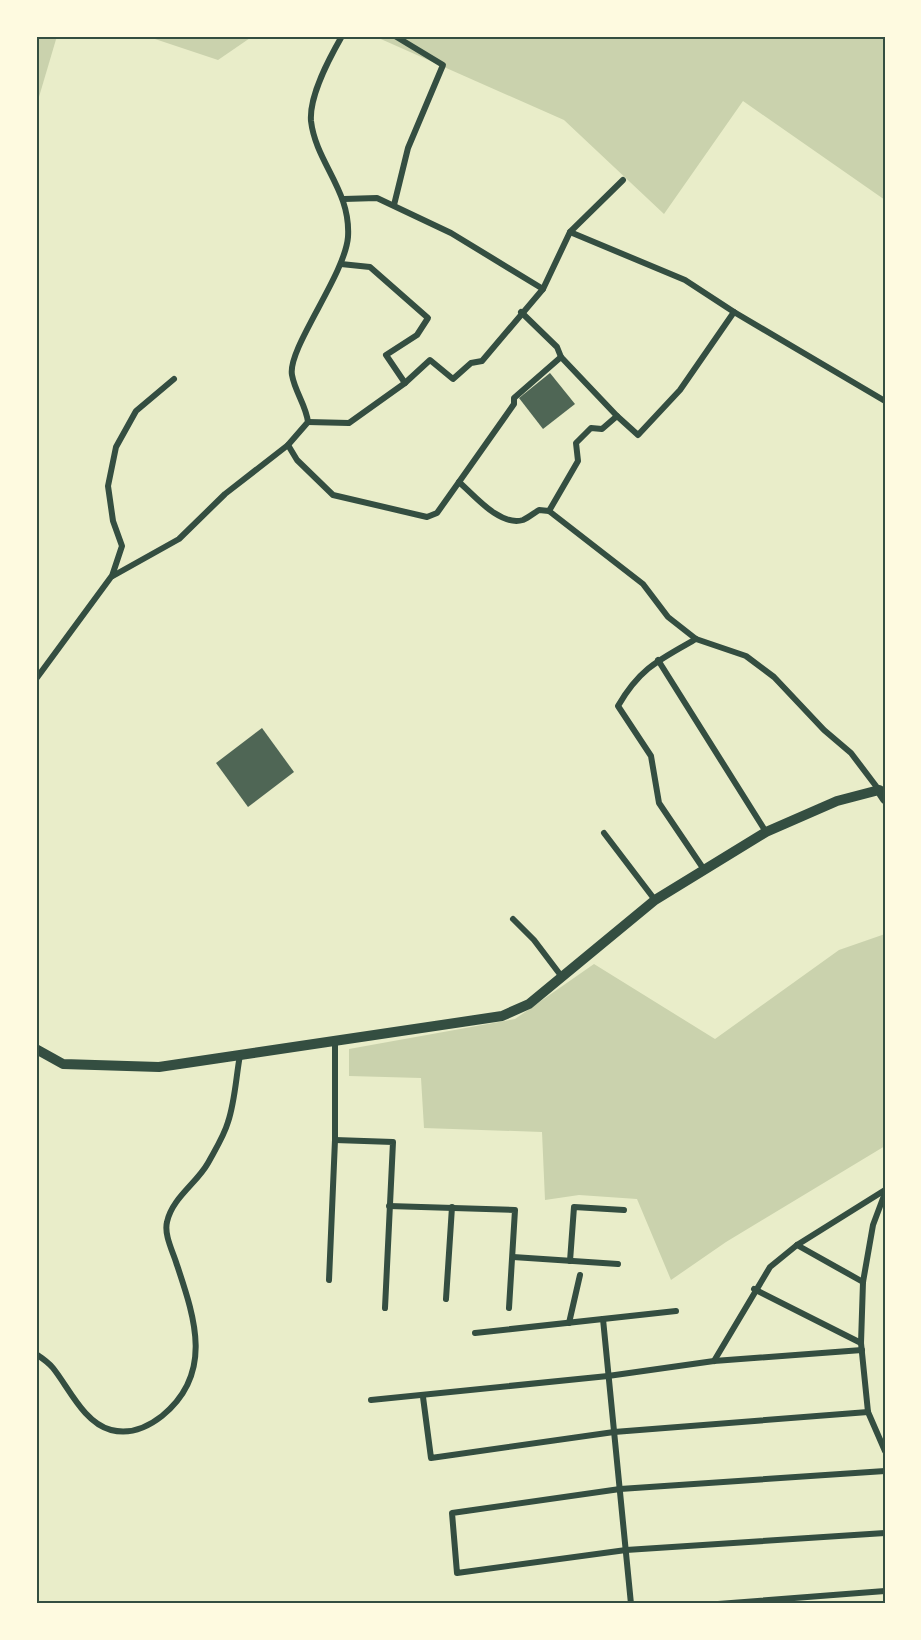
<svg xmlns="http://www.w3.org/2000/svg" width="921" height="1640" viewBox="0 0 921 1640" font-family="Inter,sans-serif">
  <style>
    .green { fill: #cad2ad }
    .building { fill: #4f6655 }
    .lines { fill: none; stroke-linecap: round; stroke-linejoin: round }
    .minor { stroke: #344e41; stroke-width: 6 }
    .tertiary { stroke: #344e41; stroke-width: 10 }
    .neatline { fill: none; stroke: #344e41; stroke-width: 2 }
  </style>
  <rect width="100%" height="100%" fill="#e9edc9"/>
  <g class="green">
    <path d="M36,36H57L36,107Z"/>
    <path d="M146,36H253L218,60Z"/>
    <path d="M374,36H885V200L743,101L664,214L564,120Z"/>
    <path d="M885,934V1146L726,1242L671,1280L637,1199L579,1195L545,1200L542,1132L424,1128L421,1078L349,1076V1049L515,1019L594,964L715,1039L839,950Z"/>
  </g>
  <g class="building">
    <path d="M550,373L575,404L543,429L519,398Z"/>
    <path d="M262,728L294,772L248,807L216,763Z"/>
  </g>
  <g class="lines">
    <g class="minor">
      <path d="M344,199L377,198L451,233L543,289"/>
      <path d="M394,205L408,148L443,65L395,36"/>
      <path d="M570,232L685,280L734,312"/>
      <path d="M341,264L370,267L428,318L417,335L386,355L405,383"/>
      <path d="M521,312L557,347L561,357"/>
      <path d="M308,422L349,423L405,383L430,360L453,379L471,363L482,361L543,289L570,232L623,180"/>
      <path d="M288,445L297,460L333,495L427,517L437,513L459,482C474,495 500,527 523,520C528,518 534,513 539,510L549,511L643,584L668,617L696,639L746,656L774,677L824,730L851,753L879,790L885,789"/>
      <path d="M459,482L514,404V398L561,357L617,416"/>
      <path d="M549,511L578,461L576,443L591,428L602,429L617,416L638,435L680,390L734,312L885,401"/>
      <path d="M112,576L122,546L113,521L108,486L116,447L136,411L174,379"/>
      <path d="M696,639C659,660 640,668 618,706L651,756L659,803L705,871"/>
      <path d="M658,660L766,832"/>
      <path d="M36,679L111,577L179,539L225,494L288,445L308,422C306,405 295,392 292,375C287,349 345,275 348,237C351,190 316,163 311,121C309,95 330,57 342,36"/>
      <path d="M604,833L655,900"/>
      <path d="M513,919L534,940L562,977"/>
      <path d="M335,1140L393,1142L385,1308"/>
      <path d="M885,1193L873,1225L863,1282L861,1343L868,1412L885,1451"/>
      <path d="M389,1206L515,1210L509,1308"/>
      <path d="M797,1245L863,1282"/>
      <path d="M513,1257L618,1264"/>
      <path d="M570,1261L574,1207L624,1210"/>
      <path d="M329,1280L335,1140V1041"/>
      <path d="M754,1289L861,1343"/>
      <path d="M446,1299L452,1207"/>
      <path d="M603,1319L631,1604"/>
      <path d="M569,1323L580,1275"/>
      <path d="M475,1333L676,1311"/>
      <path d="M36,1354C42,1358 49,1363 53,1368C69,1388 84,1423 111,1430C130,1435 148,1427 162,1416C215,1373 194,1316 176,1262C172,1250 164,1234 167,1222C172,1198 197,1183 208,1163C215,1150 224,1136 228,1122C235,1101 236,1077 240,1055"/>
      <path d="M714,1361L770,1267L797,1245L885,1190"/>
      <path d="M423,1397L431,1458L614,1432L868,1412"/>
      <path d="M371,1400L608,1376L714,1361L862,1350"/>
      <path d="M885,1471L620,1489L452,1513L457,1573L626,1550L885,1533"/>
      <path d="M718,1604L885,1591"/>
    </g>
    <path class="tertiary" d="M36,1049L63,1064L159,1067L502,1016L529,1004L655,900L766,832L837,801L879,790L885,799"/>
  </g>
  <rect width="921" height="1640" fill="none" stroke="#fefae0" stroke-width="75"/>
  <rect x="38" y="38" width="846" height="1564" class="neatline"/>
</svg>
